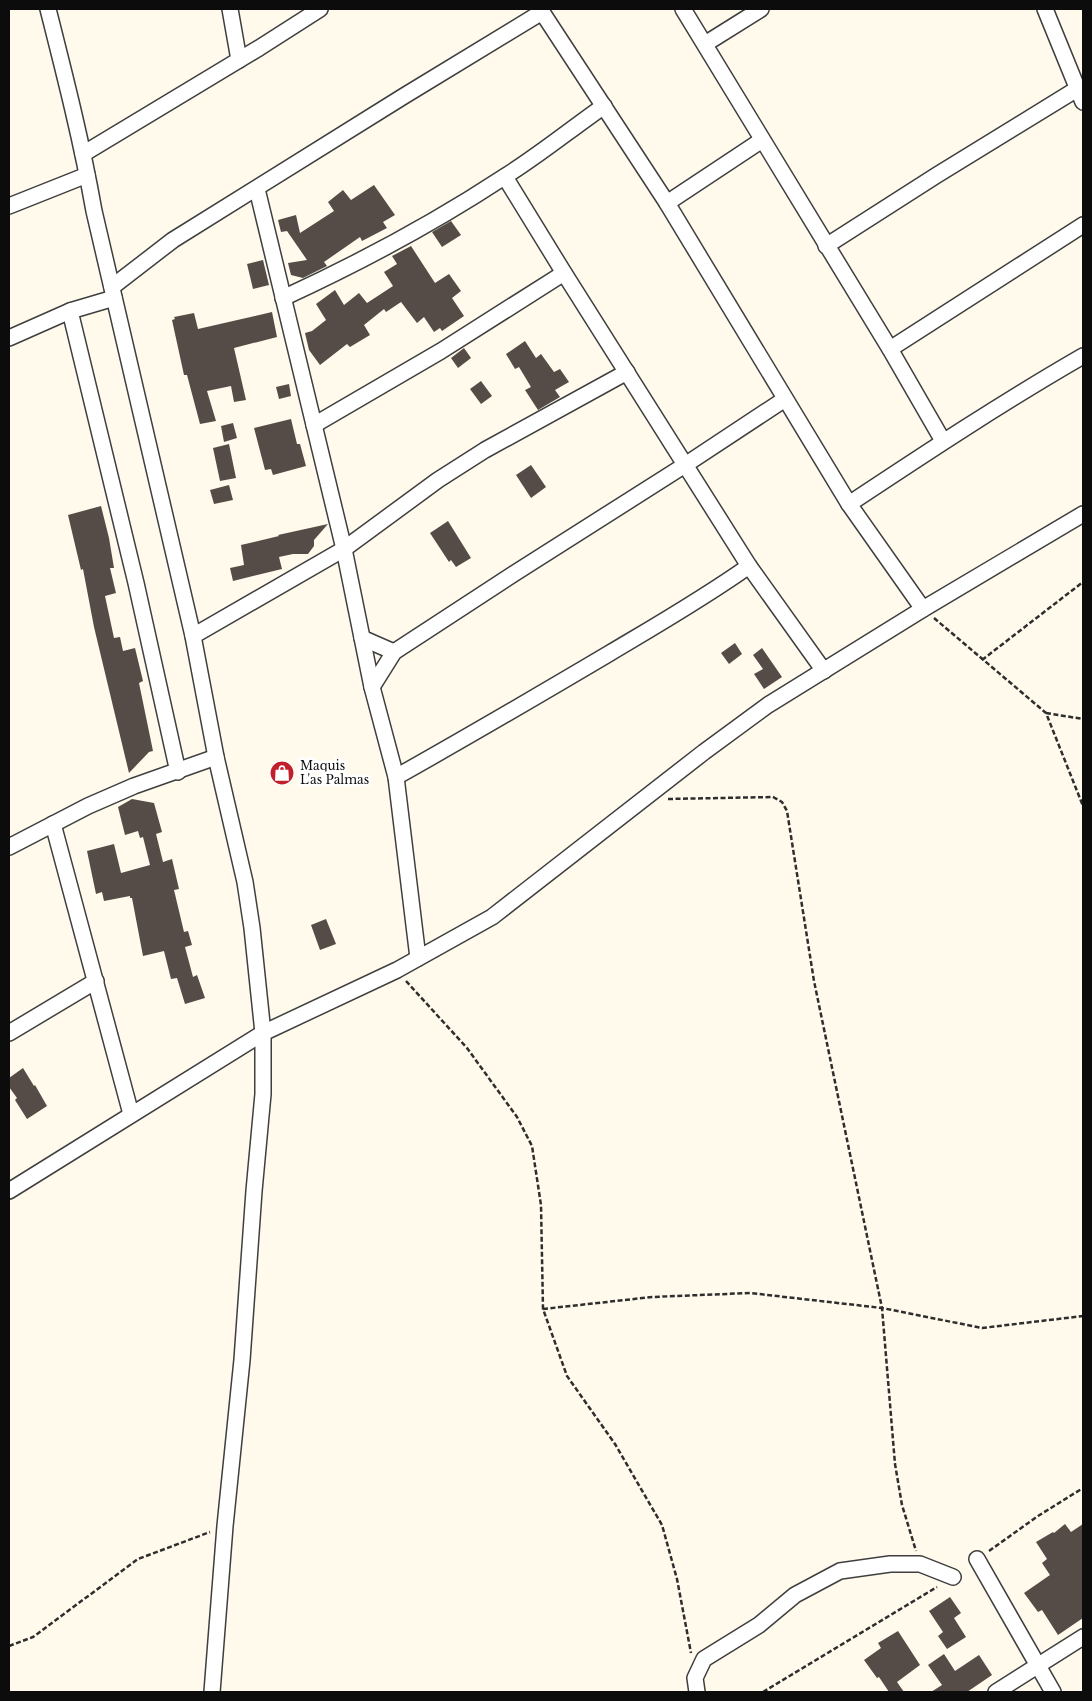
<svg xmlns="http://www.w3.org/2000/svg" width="1092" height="1701" viewBox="0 0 1092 1701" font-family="'Libre Baskerville',serif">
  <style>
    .building { fill: #554c48 }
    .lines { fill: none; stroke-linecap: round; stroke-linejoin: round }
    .minor-casing { stroke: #3f3f3f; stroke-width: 18 }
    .path { stroke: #2e2e2e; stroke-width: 2.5; stroke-dasharray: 5 2.5; stroke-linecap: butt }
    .minor { stroke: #fff; stroke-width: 15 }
    .labels { text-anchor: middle; stroke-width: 5; stroke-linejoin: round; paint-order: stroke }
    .poi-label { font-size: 12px; fill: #0c0c0c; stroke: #fff; text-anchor: start }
  </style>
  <rect width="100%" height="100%" fill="#fffaeb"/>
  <g class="building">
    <path d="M374,185L395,215L383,222L387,228L362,241L360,237L324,262L327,266L303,278L291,275L288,263L307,260L287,231L281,232L278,220L296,215L300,233L334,211L328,202L343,190L351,200Z"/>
    <path d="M451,221L461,235L442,247L432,232Z"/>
    <path d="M411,246L435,283L449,274L461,291L452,298L464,316L442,331L440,328L434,332L424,317L417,323L401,302L386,312L384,309L364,325L370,335L350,347L347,344L320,365L309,350L305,333L312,331L326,320L316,304L335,290L344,305L359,293L367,303L393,286L384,272L397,264L392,256Z"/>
    <path d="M263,260L269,285L253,289L247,264Z"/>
    <path d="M272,312L277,337L234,348L246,400L234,402L231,386L207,391L216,421L200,424L187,375H184L172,320L175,319L174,317L194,313L198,329Z"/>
    <path d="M525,341L536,358L541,354L554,372L560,369L569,382L555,390L560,397L538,410L525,390L531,387L519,367L515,369L506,354Z"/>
    <path d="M464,348L471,358L458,368L451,358Z"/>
    <path d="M481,381L492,396L481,404L470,389Z"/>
    <path d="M289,384L291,396L279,399L276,387Z"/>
    <path d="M291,419L297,444H300L306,466L273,475L271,469L265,470L254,428Z"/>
    <path d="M233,423L237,438L224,442L221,426Z"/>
    <path d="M229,444L236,478L220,481L213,448Z"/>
    <path d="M531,465L546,487L531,498L516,475Z"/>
    <path d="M229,485L233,500L214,504L210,490Z"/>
    <path d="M101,506L109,538L114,568H110L116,593L105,596L114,638L120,637L123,651L135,648L143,681L139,683L153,751L149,752L129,773L94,627L83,569L81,570L68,515Z"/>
    <path d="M448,521L471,558L456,567L451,560L449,562L430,533Z"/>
    <path d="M328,524L314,540V546L308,554H293L279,557L282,569L233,581L230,568L244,565L241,545L279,536L278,535Z"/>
    <path d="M735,643L742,654L729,664L721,653Z"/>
    <path d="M762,648L782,677L764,689L754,674L763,669L753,655Z"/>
    <path d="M132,799L154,803L162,832L156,834L163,862L172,859L179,889L174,890L184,932L188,931L192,945L185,947L193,977L197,975L205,998L185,1004L177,978L171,979L164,951L143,956L132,898H130V896L104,901L102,892L96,894L87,851L114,844L121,873L150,865L143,837L140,838L138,831L125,835L118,807Z"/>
    <path d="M326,919L336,944L320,950L311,925Z"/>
    <path d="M23,1068L34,1086L35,1085L47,1106L27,1119L15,1100L17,1098L9,1087V1078Z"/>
    <path d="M1065,1524L1071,1532L1083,1524V1618L1058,1635L1042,1610L1038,1612L1024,1593L1050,1575L1042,1563L1047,1559L1036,1542L1053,1532L1054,1533Z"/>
    <path d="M950,1597L961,1613L954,1618L966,1637L947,1649L938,1636L943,1632L929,1611Z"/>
    <path d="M898,1631L920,1665L897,1682L904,1692H889L879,1677L877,1678L864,1660L881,1648L878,1643Z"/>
    <path d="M944,1654L955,1671L979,1655L992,1675L967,1692H931L942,1685L928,1665Z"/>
  </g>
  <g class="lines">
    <defs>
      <g id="minor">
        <path d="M48,9C65,76 82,143 94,211L193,636L216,757L245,882L252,928L263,1033V1094L254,1191L242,1360L225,1526L212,1692"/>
        <path d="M230,9L239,60"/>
        <path d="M540,9L667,203L849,504L923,609"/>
        <path d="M683,9L890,349L943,441"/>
        <path d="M1045,9L1083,102"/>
        <path d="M705,44L761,9"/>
        <path d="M83,154L259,48L320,9"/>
        <path d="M505,177L564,273L749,566L824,671"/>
        <path d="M257,189L344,549L372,687L396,777L418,958"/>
        <path d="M667,203L762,140"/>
        <path d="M9,206L87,175"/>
        <path d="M826,246L937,175L1077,89"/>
        <path d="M112,287L173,240L404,96L542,12"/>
        <path d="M283,298C359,263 434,223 504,177C538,156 571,129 604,106"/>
        <path d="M70,311L136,583L178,772"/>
        <path d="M9,338L70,311L114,298"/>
        <path d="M890,349L1083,225"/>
        <path d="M314,425L441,351L564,273"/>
        <path d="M849,504C926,453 1003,402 1083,356"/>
        <path d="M193,636L344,549L438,480L485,450L627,372"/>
        <path d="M362,638L394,652"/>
        <path d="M372,687L394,652L515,573L685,465L785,399"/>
        <path d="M396,777C467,737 539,695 610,653C657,625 704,598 749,566"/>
        <path d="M53,824L131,1114"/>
        <path d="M9,847L88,806L134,786L216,757"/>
        <path d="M9,1033L96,981"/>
        <path d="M9,1191L263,1033L397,970L492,917L704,752L768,705L923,609L1083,514"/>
        <path d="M977,1559L1053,1692"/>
        <path d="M697,1692L695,1678L704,1659L759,1625L795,1595L840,1571L890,1564H920L953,1577"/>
        <path d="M996,1692L1083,1637"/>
      </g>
    </defs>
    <use href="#minor" class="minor-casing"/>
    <g class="path">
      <path d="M934,618L1046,713L1083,806"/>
      <path d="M982,660L1083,582"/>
      <path d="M1046,713L1083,719"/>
      <path d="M668,799L773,797L782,802L787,811L814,981L882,1308L895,1464L902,1505L916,1551"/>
      <path d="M406,981L467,1048L517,1117L532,1146L541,1205L543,1309L567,1376L615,1444L662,1525L677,1579L691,1653"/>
      <path d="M543,1309L652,1297L750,1293L882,1308L982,1328L1083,1316"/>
      <path d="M989,1551L1038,1516L1083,1488"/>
      <path d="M9,1646L33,1637L138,1559L210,1532"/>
      <path d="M763,1692L937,1587"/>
    </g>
    <use href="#minor" class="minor"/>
  </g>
  <defs>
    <symbol id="shop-disc" viewBox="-11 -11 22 22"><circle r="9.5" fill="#c21e2c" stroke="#fff"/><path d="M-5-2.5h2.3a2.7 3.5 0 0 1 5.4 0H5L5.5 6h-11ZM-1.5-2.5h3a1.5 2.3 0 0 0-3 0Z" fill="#fff"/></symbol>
  </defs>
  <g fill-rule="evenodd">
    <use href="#shop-disc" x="268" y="759" width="28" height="28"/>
  </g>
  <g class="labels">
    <g class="poi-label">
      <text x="300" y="770">Maquis<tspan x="300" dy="14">L'as Palmas</tspan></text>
    </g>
  </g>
  <rect width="1092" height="1701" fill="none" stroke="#0c0c0c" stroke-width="20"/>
</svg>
